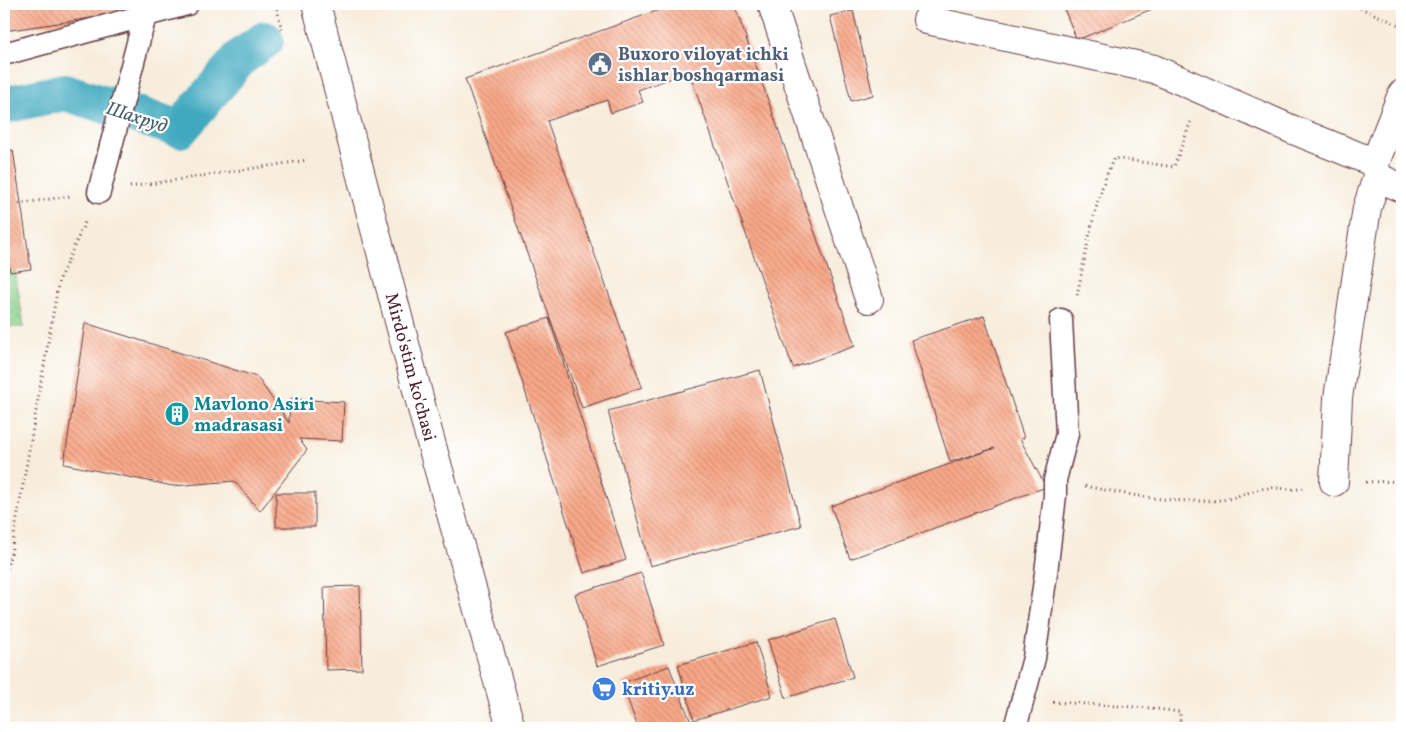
<svg xmlns="http://www.w3.org/2000/svg" width="1406" height="732" viewBox="0 0 1406 732" font-family="Vollkorn,serif">
  <style>
    .park { fill: url(#park-dots); stroke: #69785b }
    .lines { fill: none; stroke-linecap: round; stroke-linejoin: round }
    .canal { stroke: #3fa9bf; stroke-width: 38 }
    .building { fill: url(#building-back-hatch) }
    .service-casing { stroke: #643e46; stroke-width: 25 }
    .pedestrian-casing { stroke: #643e46; stroke-width: 30 }
    .minor-casing { stroke: #643e46; stroke-width: 30 }
    .primary-casing { stroke: #643e46; stroke-width: 30 }
    .path { stroke: #643e46; stroke-width: 3; stroke-dasharray: 1 4; stroke-linecap: butt }
    .service { stroke: #fff; stroke-width: 22 }
    .pedestrian { stroke: #fff; stroke-width: 28 }
    .minor { stroke: #fff; stroke-width: 28 }
    .primary { stroke: #fff; stroke-width: 28 }
    .labels { text-anchor: middle; stroke-width: 4.5; stroke-linejoin: round; paint-order: stroke }
    .service-label { font-size: 18px; font-weight: bold; fill: #4e5e75; stroke: #fff; text-anchor: start }
    .street-label { font-size: 18px; fill: #4a1f2b; stroke: #fff }
    .culture-label { font-size: 18px; font-weight: bold; fill: #0d838f; stroke: #fff; text-anchor: start }
    .shop-label { font-size: 18px; font-weight: bold; fill: #366cbe; stroke: #fff; text-anchor: start }
    .water-label { font-size: 19px; font-style: italic; fill: #455d6e; stroke: #fff }
  </style>
  <defs>
    <pattern id="park-dots" width="8" height="8" patternUnits="userSpaceOnUse" patternTransform="scale(1.25)"><rect width="8" height="8" fill="#88d08b"/><path d="M2 2h.1M6 6h.1" fill="none" stroke="#77b278" stroke-width="1.8" stroke-linecap="round"/></pattern>
    <pattern id="building-back-hatch" width="6" height="6" patternUnits="userSpaceOnUse" patternTransform="scale(1.25)"><rect width="6" height="6" fill="#f9a989"/><path d="M-1 5l2 2M0 0l6 6M5-1l2 2" fill="none" stroke="#cc8970"/></pattern>
  </defs>
  <rect width="100%" height="100%" fill="#fff"/>
  <filter id="ink" filterUnits="userSpaceOnUse"><feTurbulence type="fractalNoise" baseFrequency=".02" numOctaves="2"/><feDisplacementMap in="SourceGraphic" scale="10" xChannelSelector="R" yChannelSelector="G"/><feConvolveMatrix kernelMatrix="1 2 1 2 8 2 1 2 1" color-interpolation-filters="sRGB"/></filter>
  <filter id="wash" filterUnits="userSpaceOnUse"><feTurbulence type="fractalNoise" baseFrequency=".0096" numOctaves="4" result="noise"/><feDisplacementMap in="SourceGraphic" scale="20" xChannelSelector="R" yChannelSelector="G"/><feGaussianBlur stdDeviation="1.12" result="paint"/><feColorMatrix in="noise" values="0 0 0 0 0 0 0 0 0 0 0 0 0 0 0 0 0 1.4 0 .05"/><feComposite in="paint" operator="in"/></filter>
  <g filter="url(#wash)">
    <rect width="100%" height="100%" fill="#f7eddc"/>
    <path class="park" d="M4,199L24,327H4Z"/>
    <g class="lines">
      <path class="canal" d="M4,105L65,92L180,129L240,58L265,40"/>
    </g>
    <g id="blocks">
      <g class="building">
        <path d="M4,4H125L126,13L4,31Z"/>
        <path d="M676,4H734L855,346L793,368L689,72L638,90L643,102L611,113L607,100L547,121L642,387L582,408L465,79Z"/>
        <path d="M825,4H846L827,10Z"/>
        <path d="M1062,4H1164L1077,40Z"/>
        <path d="M853,11L873,95L851,101L830,16Z"/>
        <path d="M13,150L31,269L10,272L4,231V152Z"/>
        <path d="M984,316L1024,438L1020,439L1046,487L850,559L831,506L995,448L950,462L911,340Z"/>
        <path d="M549,318L626,560L584,573L506,332Z"/>
        <path d="M85,323L257,377L289,423L290,399L344,402L342,441L299,439L307,450L260,511L234,481L173,486L64,464Z"/>
        <path d="M760,370L801,526L650,566L608,411Z"/>
        <rect x="276" y="493" width="39" height="34"/>
        <path d="M641,573L664,645L597,666L575,594Z"/>
        <path d="M360,586L362,669L326,670L324,587Z"/>
        <path d="M835,619L853,677L786,698L768,640Z"/>
        <path d="M756,642L772,696L694,720L678,665Z"/>
        <path d="M669,666L693,728H638L622,683Z"/>
      </g>
    </g>
  </g>
  <g filter="url(#ink)">
    <use href="#blocks" fill-opacity="0" stroke="#643e46" stroke-width="1"/>
    <g class="lines">
      <defs>
        <g id="service">
          <path d="M4,54L187,4"/>
          <path d="M99,192L145,16"/>
          <path d="M1015,728L1034,658L1046,573L1055,495V480L1067,434L1061,320"/>
        </g>
        <g id="pedestrian">
          <path d="M927,20L1154,69L1291,129L1375,163"/>
          <path d="M1377,177L1402,188"/>
          <path d="M1334,482L1338,398L1367,208L1377,177L1375,163L1402,94"/>
        </g>
        <path id="minor" d="M772,4L869,299"/>
        <path id="primary" d="M316,4L427,428L511,728"/>
      </defs>
      <use href="#service" class="service-casing"/>
      <use href="#pedestrian" class="pedestrian-casing"/>
      <use href="#minor" class="minor-casing"/>
      <use href="#primary" class="primary-casing"/>
      <g class="path">
        <path d="M276,4L282,31"/>
        <path d="M1351,4L1402,26"/>
        <path d="M130,187L308,160"/>
        <path d="M4,206L70,196"/>
        <path d="M1077,295C1087,249 1094,200 1114,158L1174,167L1191,121"/>
        <path d="M1366,482L1402,481"/>
        <path d="M1085,486C1129,495 1175,504 1220,500C1236,499 1252,489 1269,488C1280,487 1292,491 1303,488"/>
        <path d="M4,578L11,553L59,280L86,220"/>
        <path d="M1053,702L1150,708L1180,712V728"/>
      </g>
      <use href="#service" class="service"/>
      <use href="#pedestrian" class="pedestrian"/>
      <use href="#minor" class="minor"/>
      <use href="#primary" class="primary"/>
    </g>
  </g>
  <defs>
    <symbol id="civic-disc" viewBox="-11 -11 22 22"><circle r="9.5" fill="#5c6f8a" stroke="#fff"/><path d="M-.6-6.5H3V-4.5H.6V-3L4-1V1h2V6H-6V1h2V-1L-.6-3ZM-1.2 2.5V6h2.4V2.5Z" fill="#fff"/></symbol>
    <symbol id="building-disc" viewBox="-11 -11 22 22"><circle r="9.5" fill="#0f9aa8" stroke="#fff"/><path d="M-4-6H4V6H1V3H-1V6H-4ZM-2.5-4.3h1.7v1.8h-1.7ZM.8-4.3h1.7v1.8H.8ZM-2.5-1h1.7V.8h-1.7ZM.8-1h1.7V.8H.8Z" fill="#fff"/></symbol>
    <symbol id="supermarket-disc" viewBox="-11 -11 22 22"><circle r="9.5" fill="#3f7fe0" stroke="#fff"/><path d="M-6-5.5h2.5l.6 2H6L4.5 2H-2.5L-4.4-4H-6ZM-1.5 3.2a1.3 1.3 0 1 0 .1 0ZM3 3.2a1.3 1.3 0 1 0 .1 0Z" fill="#fff"/></symbol>
  </defs>
  <g fill-rule="evenodd">
    <use href="#civic-disc" x="586" y="50" width="28" height="28"/>
    <use href="#building-disc" x="163" y="400" width="28" height="28"/>
    <use href="#supermarket-disc" x="590" y="675" width="28" height="28"/>
  </g>
  <g class="labels">
    <g class="service-label">
      <text x="618" y="60">Buxoro viloyat ichki<tspan x="618" dy="21">ishlar boshqarmasi</tspan></text>
    </g>
    <g class="street-label">
      <text transform="translate(411 367) rotate(75)" y="6">Mirdo'stim ko'chasi</text>
    </g>
    <g class="culture-label">
      <text x="194" y="410">Mavlono Asiri<tspan x="194" dy="21">madrasasi</tspan></text>
    </g>
    <g class="shop-label">
      <text x="622" y="695">kritiy.uz</text>
    </g>
    <g class="water-label">
      <text transform="translate(137 116) rotate(18)" y="7">Шахруд</text>
    </g>
  </g>
  <rect width="1406" height="732" fill="none" stroke="#fff" stroke-width="20"/>
</svg>
